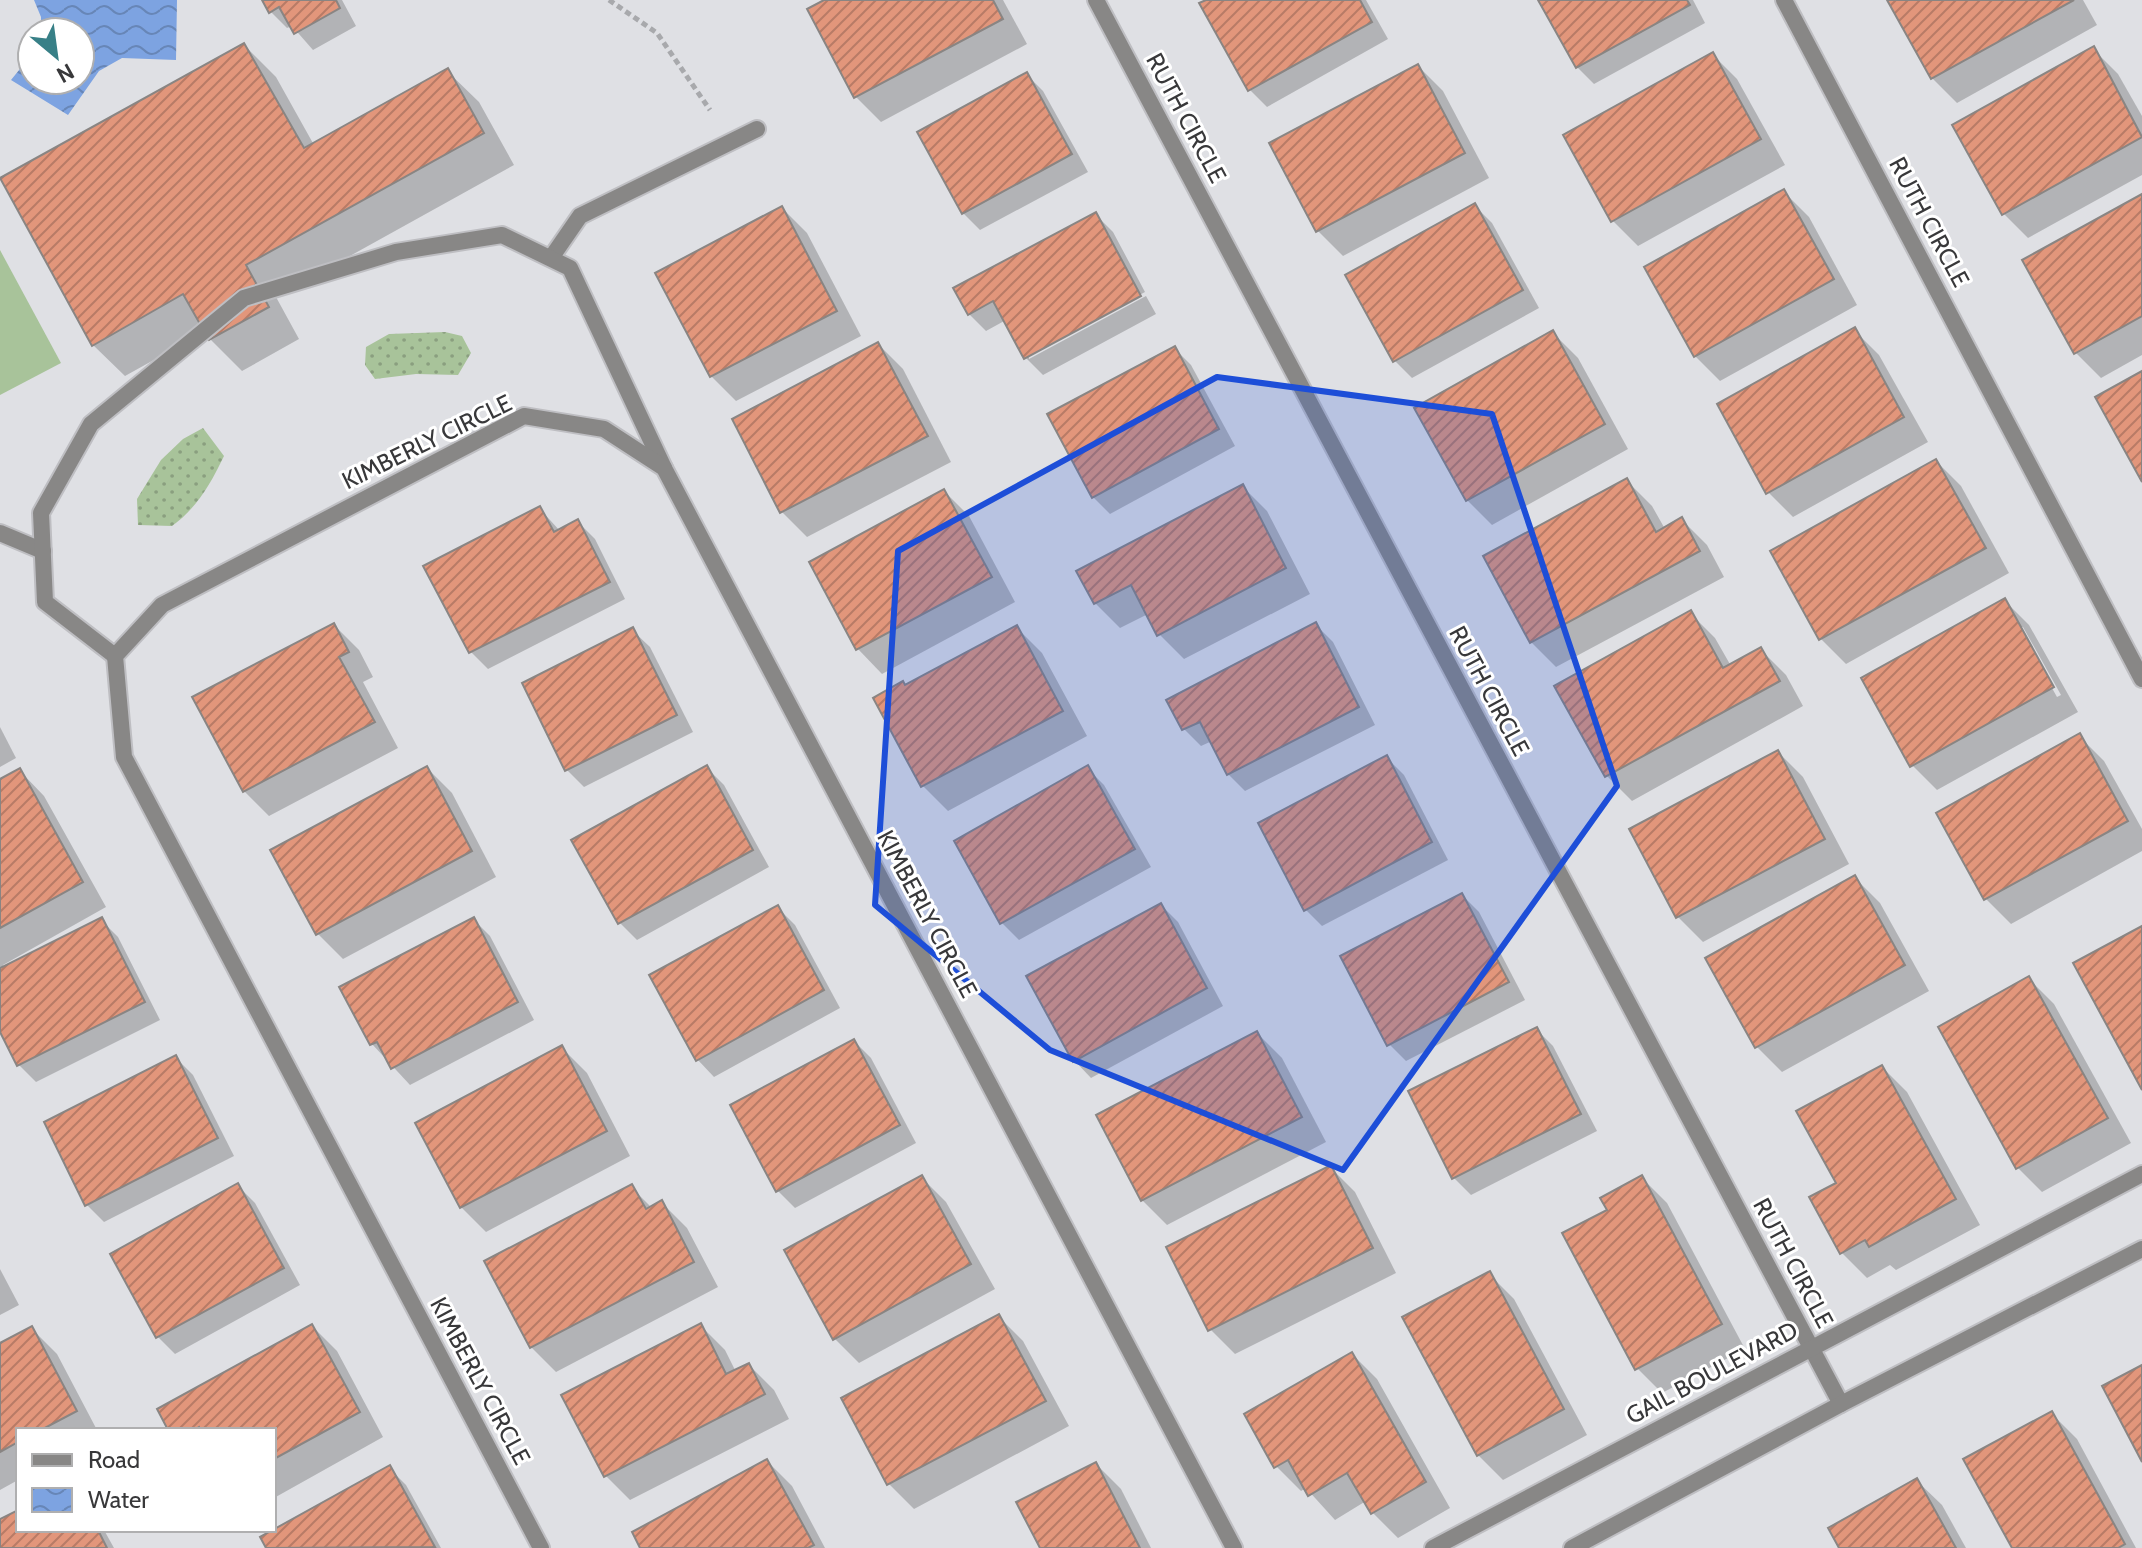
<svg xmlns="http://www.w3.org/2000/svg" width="2142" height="1548" viewBox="0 0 2142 1548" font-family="Cabin,sans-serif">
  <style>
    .grass { fill: url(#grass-dots) }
    .pitch { fill: #a8c39a }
    .water { fill: url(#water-waves) }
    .shadow { fill: #0003; fill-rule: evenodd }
    .building { fill: url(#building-hatch); stroke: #898583; stroke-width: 2 }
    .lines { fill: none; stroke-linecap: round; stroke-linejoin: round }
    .lane-casing { stroke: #bebec2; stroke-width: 20 }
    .street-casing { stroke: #bebec2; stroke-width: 20 }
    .path { stroke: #a8a9ac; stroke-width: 5; stroke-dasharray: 6 4; stroke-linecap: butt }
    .lane { stroke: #888786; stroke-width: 16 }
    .street { stroke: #888786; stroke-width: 16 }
    .marked { fill: #1d4ed8; fill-opacity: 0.2; stroke: #1d4ed8; stroke-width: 6; stroke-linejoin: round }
    .labels { text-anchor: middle; stroke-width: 6; stroke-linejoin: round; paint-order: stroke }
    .street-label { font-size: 24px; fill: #38383a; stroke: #fff }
  </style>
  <defs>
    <pattern id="grass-dots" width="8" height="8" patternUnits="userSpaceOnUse" patternTransform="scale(2)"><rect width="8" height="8" fill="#a8c39a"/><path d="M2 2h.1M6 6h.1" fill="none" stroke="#8a9f7f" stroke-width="1.8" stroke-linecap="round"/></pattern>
    <pattern id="water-waves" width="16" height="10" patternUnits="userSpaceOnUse" patternTransform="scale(2)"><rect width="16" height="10" fill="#7da3e1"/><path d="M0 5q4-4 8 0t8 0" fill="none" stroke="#6786b7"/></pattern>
    <pattern id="building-hatch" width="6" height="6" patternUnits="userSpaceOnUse" patternTransform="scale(2)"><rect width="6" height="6" fill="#e2967b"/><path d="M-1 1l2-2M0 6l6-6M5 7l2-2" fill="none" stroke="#b87b66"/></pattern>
  </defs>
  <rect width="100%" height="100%" fill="#dfe0e4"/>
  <g class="grass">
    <path d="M445,332L462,336L471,353L458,375L416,374L375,379L365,365L366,347L389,334Z"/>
    <path d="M203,428L224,456C211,483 197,508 172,526L138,525L137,499L161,460L183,439Z"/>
  </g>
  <path class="pitch" d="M0,250L61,363L0,395Z"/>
  <path class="water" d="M34,0H177L176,60L122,58L99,71L68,115L11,80L32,54V80H80V32H41V17Z"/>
  <g class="shadow">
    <path d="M264,0H342L356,26L313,50L292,26L287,28L270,11Z"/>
    <path d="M828,0H1003L1027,44L881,122L856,97Z"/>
    <path d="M1210,0H1366L1388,39L1267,107L1250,90Z"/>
    <path d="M1540,0H1693L1705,23L1594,84L1577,67Z"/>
    <path d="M1889,0H2083L2097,25L1957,103L1932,78Z"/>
    <path d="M244,45L276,77L314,145L447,71L479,102L514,165L276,297L299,339L242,371L210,339L206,331L125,376L93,345Z"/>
    <path d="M2093,49L2118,74L2142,116V175L2028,238L2003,213Z"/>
    <path d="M1712,54L1737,79L1785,165L1638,246L1613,221L1566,136Z"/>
    <path d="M1418,66L1443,91L1489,178L1343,256L1318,231Z"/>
    <path d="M1026,74L1043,91L1088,172L980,230L963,213Z"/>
    <path d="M1784,192L1809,217L1857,305L1720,381L1695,356Z"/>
    <path d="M2142,196V355L2101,378L2076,353Z"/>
    <path d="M1475,206L1492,223L1539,308L1412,378L1395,361Z"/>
    <path d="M782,208L807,233L861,336L736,401L711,376Z"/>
    <path d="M1096,215L1113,232L1145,292L1029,354V359L1146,296L1156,314L1043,375L1026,358L1006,320L986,331L969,314Z"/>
    <path d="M1854,330L1879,355L1928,442L1793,517L1768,492Z"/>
    <path d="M1553,333L1578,358L1628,449L1492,525L1467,500Z"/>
    <path d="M878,344L903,369L951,462L807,537L782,512Z"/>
    <path d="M1174,348L1191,365L1235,446L1110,514L1093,497Z"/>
    <path d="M1936,461L1961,486L2009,573L1846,664L1821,639Z"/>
    <path d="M1627,481L1652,506L1665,529L1682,520L1707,545L1724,577L1556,667L1531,642Z"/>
    <path d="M1242,486L1267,511L1310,594L1184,659L1159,634L1148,614L1120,628L1095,603Z"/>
    <path d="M944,491L969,516L1015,602L882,674L858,649Z"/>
    <path d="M540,509L560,531L578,522L595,539L625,599L488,669L471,652Z"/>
    <path d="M2004,600L2029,625L2078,712L1937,790L1912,765ZM2018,627H2023L2061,695L2057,697Z"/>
    <path d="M1690,613L1715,638L1731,666L1761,650L1786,675L1803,706L1632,801L1607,776L1557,687Z"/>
    <path d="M334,625L359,650L373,677L363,682L398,748L269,816L244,791Z"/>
    <path d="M1316,625L1333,642L1375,725L1245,791L1228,774L1212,741L1201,746L1184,729L1169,701Z"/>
    <path d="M1017,628L1042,653L1087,736L948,811L923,786L875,698L906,687Z"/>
    <path d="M632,630L650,647L693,732L584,787L567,770L524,684Z"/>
    <path d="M0,727L16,758L0,767Z"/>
    <path d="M2079,736L2104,761L2142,829V851L2011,924L1986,899L1938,814Z"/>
    <path d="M1778,752L1803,777L1849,864L1703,942L1678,917L1632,830Z"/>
    <path d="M1387,758L1404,775L1448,860L1322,926L1305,909Z"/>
    <path d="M427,768L452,793L496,877L343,959L318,934Z"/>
    <path d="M707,768L724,785L769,867L637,940L620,923L574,840Z"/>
    <path d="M1087,768L1104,785L1151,867L1019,940L1002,923Z"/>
    <path d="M20,771L44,796L106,907L3,965L4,968L101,920L118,937L160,1020L36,1082L19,1065L0,1028V782Z"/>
    <path d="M1855,878L1880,903L1929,991L1782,1072L1757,1047Z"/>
    <path d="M1462,895L1479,912L1525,1000L1406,1061L1389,1044Z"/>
    <path d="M1161,905L1178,922L1223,1006L1091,1078L1074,1060Z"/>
    <path d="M778,908L795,925L840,1008L714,1077L697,1059Z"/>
    <path d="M473,919L490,936L534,1020L410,1085L372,1044L342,988Z"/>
    <path d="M2029,979L2054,1004L2131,1143L2042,1192L2017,1167Z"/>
    <path d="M1536,1029L1553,1046L1597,1131L1471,1195L1454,1178Z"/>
    <path d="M1257,1033L1282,1058L1326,1142L1167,1225L1142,1200Z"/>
    <path d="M854,1041L871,1058L916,1143L795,1208L778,1191Z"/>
    <path d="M562,1048L587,1073L630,1156L486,1232L461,1207Z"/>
    <path d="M176,1058L193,1075L234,1156L104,1222L87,1205Z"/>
    <path d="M1882,1067L1907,1092L1980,1225L1896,1270L1890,1265L1867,1278L1842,1253L1838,1184Z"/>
    <path d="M1330,1167L1355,1192L1396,1273L1235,1354L1210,1329Z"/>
    <path d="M921,1177L946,1202L995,1289L859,1363L834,1338Z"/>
    <path d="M1642,1178L1667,1203L1745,1349L1662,1393L1637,1368Z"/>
    <path d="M238,1186L255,1203L300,1285L175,1354L158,1337Z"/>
    <path d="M631,1187L652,1208L662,1203L687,1228L718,1287L556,1372L531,1347Z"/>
    <path d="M0,1269L19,1305L0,1315Z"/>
    <path d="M1489,1274L1514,1299L1587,1435L1503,1480L1478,1455Z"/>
    <path d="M998,1316L1023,1341L1069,1426L914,1509L889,1484L843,1399Z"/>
    <path d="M700,1325L725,1350L736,1372L749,1365L774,1390L789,1419L630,1500L605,1475Z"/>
    <path d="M312,1326L337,1351L383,1437L274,1498V1430H170Z"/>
    <path d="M32,1329L57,1354L97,1430H18V1480L0,1490V1345Z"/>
    <path d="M1352,1354L1377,1379L1450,1508L1398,1538L1373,1513L1366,1501L1335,1520L1306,1488L1301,1491L1276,1466Z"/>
    <path d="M2052,1414L2077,1439L2136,1548H2014Z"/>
    <path d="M767,1461L792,1486L825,1548H642Z"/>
    <path d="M1096,1464L1121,1489L1151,1548H1042Z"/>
    <path d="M389,1468L406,1485L441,1548H268L262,1537Z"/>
    <path d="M1917,1481L1942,1505L1966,1548H1841Z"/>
    <path d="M18,1512V1530H104L114,1548H0V1521Z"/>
  </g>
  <g class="building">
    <path d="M262,0H336L340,8L294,34L279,7L269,13Z"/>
    <path d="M824,0H993L1003,19L854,98L807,9Z"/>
    <path d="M1206,0H1360L1372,22L1248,91L1199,3Z"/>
    <path d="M1538,0H1687L1690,5L1576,68Z"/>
    <path d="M1887,0H2074L1931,79Z"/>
    <path d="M244,43L304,148L448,68L484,133L246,265L269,307L209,340L183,294L92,346L0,178Z"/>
    <path d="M2094,46L2142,137L2002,215L1952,125Z"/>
    <path d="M1713,52L1761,139L1611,222L1563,135Z"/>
    <path d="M1418,64L1465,153L1316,232L1269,143Z"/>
    <path d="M1027,72L1072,154L962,214L917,132Z"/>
    <path d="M1784,189L1834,279L1694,357L1644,267Z"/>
    <path d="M2142,194V316L2074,354L2022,260Z"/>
    <path d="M1475,203L1523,290L1393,362L1345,275Z"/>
    <path d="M782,206L837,311L710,377L655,273Z"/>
    <path d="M1096,212L1141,296L1024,359L993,301L968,315L953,288Z"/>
    <path d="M1855,327L1904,417L1766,494L1717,404Z"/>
    <path d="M1553,330L1605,424L1466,501L1414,408Z"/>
    <path d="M878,342L928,436L780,513L732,419Z"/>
    <path d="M1175,346L1219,429L1092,498L1047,414Z"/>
    <path d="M2142,371V482L2095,397Z"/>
    <path d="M1936,459L1986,548L1819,640L1770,551Z"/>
    <path d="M1627,478L1656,532L1682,517L1700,551L1530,643L1483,556Z"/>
    <path d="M1243,484L1286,568L1157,636L1131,585L1094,604L1076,571Z"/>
    <path d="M944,489L992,577L856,650L809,562Z"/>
    <path d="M540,506L554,532L578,519L610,582L469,653L423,566Z"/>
    <path d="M2005,598L2054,687L1910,767L1861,678Z"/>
    <path d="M1691,610L1723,668L1761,647L1780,681L1605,777L1554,686Z"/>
    <path d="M1316,622L1359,707L1227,775L1200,722L1182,730L1166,700Z"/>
    <path d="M334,623L349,652L339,657L375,722L243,792L192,697Z"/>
    <path d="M1017,625L1063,711L921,787L873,698L903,681L905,685Z"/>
    <path d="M633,627L677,715L565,771L522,683Z"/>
    <path d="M2080,733L2128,821L1984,900L1936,813Z"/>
    <path d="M1778,750L1825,839L1676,918L1629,829Z"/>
    <path d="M1387,755L1432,842L1304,911L1258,823Z"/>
    <path d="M707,765L753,850L618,924L571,840Z"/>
    <path d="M1088,765L1135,849L1000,924L954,841Z"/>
    <path d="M427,766L472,851L316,935L270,850Z"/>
    <path d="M20,768L83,882L0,928V779Z"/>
    <path d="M1855,875L1905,965L1755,1048L1705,958Z"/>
    <path d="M1462,893L1509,982L1387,1046L1340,956Z"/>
    <path d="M1161,903L1207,988L1073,1062L1026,976Z"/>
    <path d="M778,905L824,990L696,1061L649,975Z"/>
    <path d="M102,917L145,1002L17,1066L0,1032V968Z"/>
    <path d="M474,917L518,1002L391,1069L377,1042L370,1045L339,987Z"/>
    <path d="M2142,926V1090L2073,963Z"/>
    <path d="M2029,976L2108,1118L2016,1169L1938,1027Z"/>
    <path d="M1537,1027L1581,1114L1452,1179L1408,1091Z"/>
    <path d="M1257,1031L1302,1117L1141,1201L1096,1115Z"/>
    <path d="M854,1039L900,1125L776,1192L730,1105Z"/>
    <path d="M562,1045L607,1131L460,1208L415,1123Z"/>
    <path d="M176,1055L218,1138L85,1206L44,1122Z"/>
    <path d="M1882,1065L1956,1199L1869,1247L1865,1240L1840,1254L1809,1197L1836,1183L1796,1111Z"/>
    <path d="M1331,1165L1373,1248L1208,1331L1166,1247Z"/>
    <path d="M922,1175L971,1264L833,1340L784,1250Z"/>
    <path d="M1642,1175L1722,1324L1635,1370L1562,1233L1607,1210L1600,1198Z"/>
    <path d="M238,1183L284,1268L156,1338L110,1254Z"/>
    <path d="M632,1184L646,1209L662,1200L694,1262L530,1348L484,1261Z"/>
    <path d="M1490,1271L1564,1409L1477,1456L1402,1317Z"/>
    <path d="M999,1314L1046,1401L887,1485L841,1398Z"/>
    <path d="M701,1323L726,1374L749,1363L765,1394L604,1477L561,1395Z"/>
    <path d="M312,1324L360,1412L274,1459V1430H200L199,1427L194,1430H168L157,1409Z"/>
    <path d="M32,1326L77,1411L41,1430H18V1442L0,1452V1343Z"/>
    <path d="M1352,1352L1426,1482L1371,1514L1347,1473L1308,1496L1288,1460L1274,1468L1244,1414Z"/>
    <path d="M2142,1365V1462L2102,1386Z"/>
    <path d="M2052,1411L2125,1544L2118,1548H2012L1963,1459Z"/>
    <path d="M767,1459L814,1545L808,1548H640L632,1532Z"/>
    <path d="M1096,1462L1140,1548H1040L1016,1502Z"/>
    <path d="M390,1465L435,1547L266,1548L260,1537Z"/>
    <path d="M1917,1478L1956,1548H1839L1828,1528Z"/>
    <path d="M18,1510V1530H98L107,1548H0V1519Z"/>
  </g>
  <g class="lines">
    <defs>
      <g id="lane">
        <path d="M551,258L580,216L757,129"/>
        <path d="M0,533L43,551"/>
        <path d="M115,656L45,602L41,513L91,424L244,298L396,252L502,235L570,268L664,468"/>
      </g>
      <g id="street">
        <path d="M1096,0L1841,1404"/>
        <path d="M1784,0L2142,679"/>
        <path d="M541,1548L124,757L115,656L162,605L524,416L604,429L664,468L1234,1548"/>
        <path d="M1433,1548L2142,1174"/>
        <path d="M1572,1548L1841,1404L2142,1249"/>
      </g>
    </defs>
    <use href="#lane" class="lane-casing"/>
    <use href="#street" class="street-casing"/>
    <path class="path" d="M609,0L657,33L710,110"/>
    <use href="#lane" class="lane"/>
    <use href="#street" class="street"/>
  </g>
  <path class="marked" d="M1217,377L1492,414L1617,786L1343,1170L1050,1050L875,905L898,551Z"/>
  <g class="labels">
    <g class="street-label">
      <text transform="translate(1186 118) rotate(62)" y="8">RUTH CIRCLE</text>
      <text transform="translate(1929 222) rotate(62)" y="8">RUTH CIRCLE</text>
      <text transform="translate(427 442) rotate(-26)" y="8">KIMBERLY CIRCLE</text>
      <text transform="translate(1489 691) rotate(62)" y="8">RUTH CIRCLE</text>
      <text transform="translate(927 914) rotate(62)" y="8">KIMBERLY CIRCLE</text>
      <text transform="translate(1793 1263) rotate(62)" y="8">RUTH CIRCLE</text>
      <text transform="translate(1712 1373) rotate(-28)" y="8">GAIL BOULEVARD</text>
      <text transform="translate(480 1381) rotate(62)" y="8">KIMBERLY CIRCLE</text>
    </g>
  </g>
  <rect x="16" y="1428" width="260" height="104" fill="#ffffff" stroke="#afafb0" stroke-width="2"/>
  <rect x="32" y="1454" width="40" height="12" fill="#888786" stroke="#afafb0" stroke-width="2"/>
  <text x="88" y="1468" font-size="24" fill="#38383a">Road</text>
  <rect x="32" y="1488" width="40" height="24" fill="url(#water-waves)" stroke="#afafb0" stroke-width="2"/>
  <text x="88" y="1508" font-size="24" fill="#38383a">Water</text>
  <g transform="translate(56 56) rotate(151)"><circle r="38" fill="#ffffff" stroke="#afafb0" stroke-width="2"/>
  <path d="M0-6L14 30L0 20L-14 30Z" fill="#388087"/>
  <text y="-12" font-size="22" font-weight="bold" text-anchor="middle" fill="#38383a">N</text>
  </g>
</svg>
